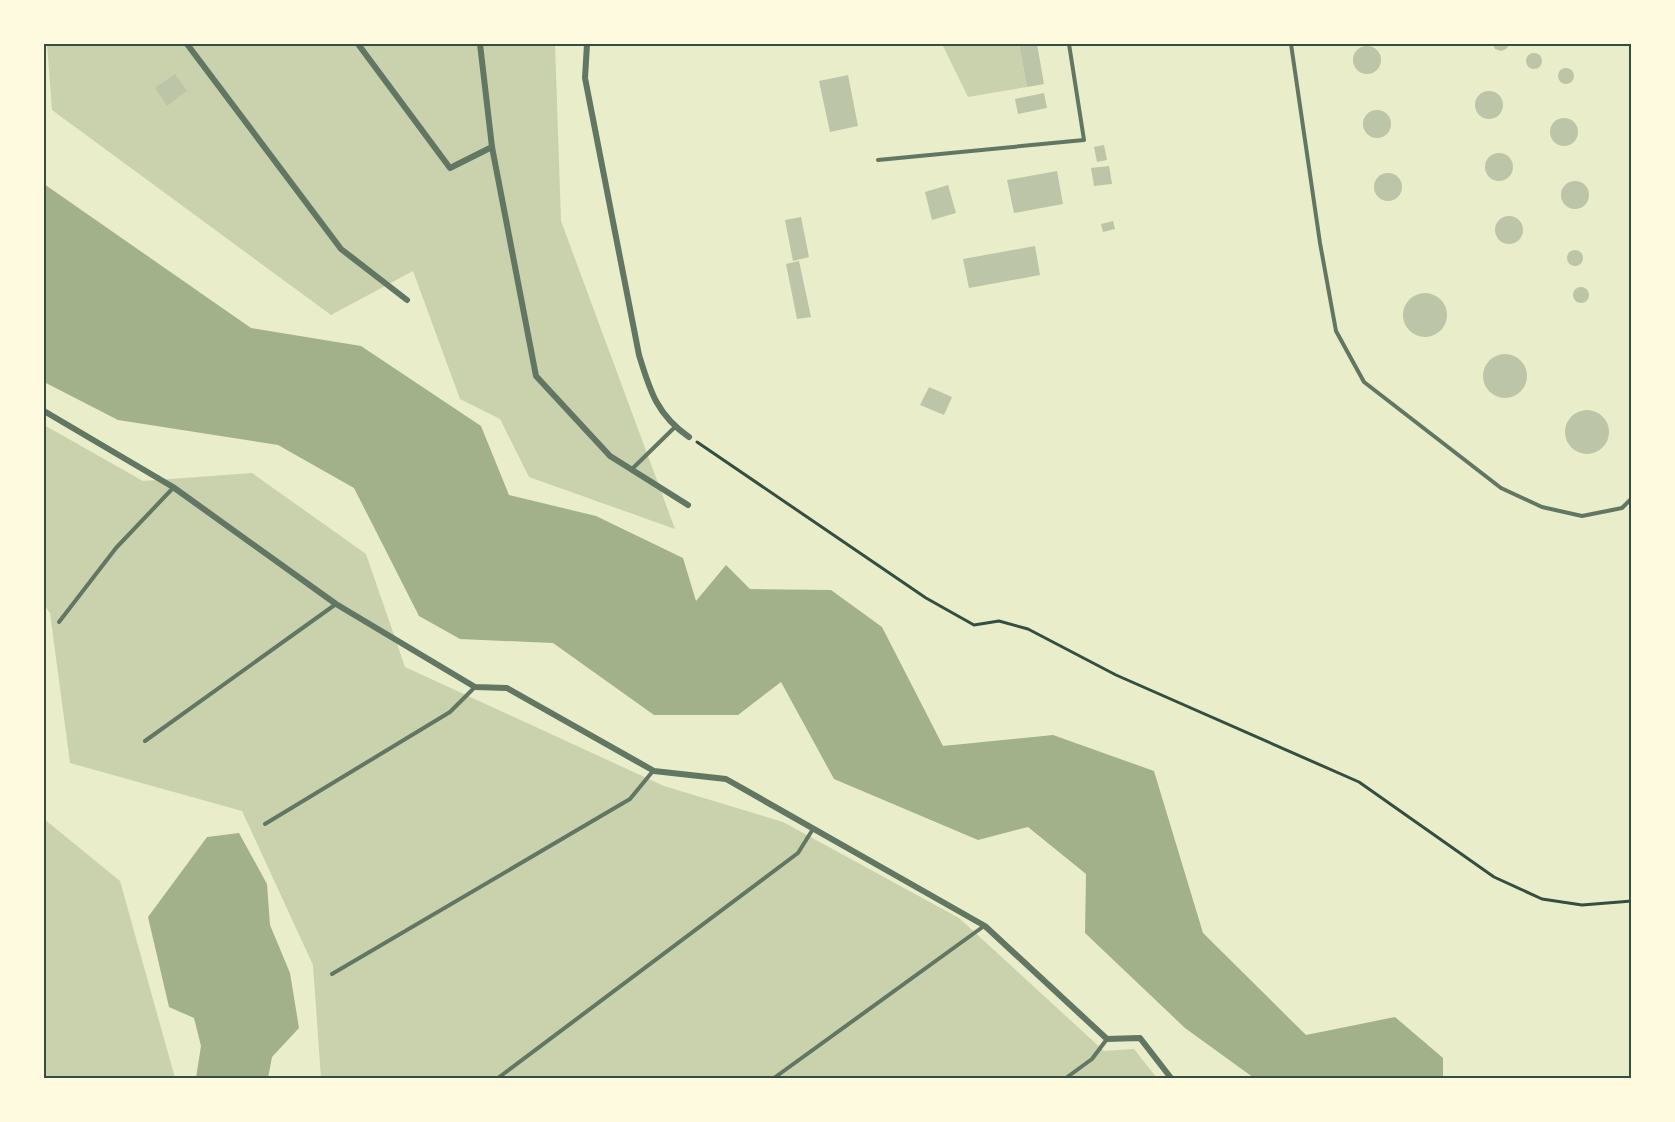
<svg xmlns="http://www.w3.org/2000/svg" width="1675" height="1122" viewBox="0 0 1675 1122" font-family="'Work Sans',sans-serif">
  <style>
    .green { fill: #cad2ad }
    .water { fill: #a3b18a }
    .building { fill: #bcc5a7 }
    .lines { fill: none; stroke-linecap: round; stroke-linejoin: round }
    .path { stroke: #344e41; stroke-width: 3 }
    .service { stroke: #617663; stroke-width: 4 }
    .minor { stroke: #617663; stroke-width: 6 }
    .neatline { fill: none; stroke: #344e41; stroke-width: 2 }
  </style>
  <rect width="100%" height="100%" fill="#e9edc9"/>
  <g class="green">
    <path d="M47,44H555L561,221L675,529L529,477L500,419L460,399L413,271L331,315L52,110Z"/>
    <path d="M942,44H1019L1027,87L968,97Z"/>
    <path d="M44,425L143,481L252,473L366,554L405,667L664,786L783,822L959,918L1104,1051L1134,1049L1157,1078H321L313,965L242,811L70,763L50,613L44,605Z"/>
    <path d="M44,819L120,881L175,1078H44Z"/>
  </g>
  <g class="water">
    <path d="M44,184L251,328L361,346L481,426L509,495L596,516L683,558L696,601L726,565L750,589L831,590L882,627L943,746L1053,735L1154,771L1203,933L1306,1035L1395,1017L1443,1058V1078H1254L1185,1028L1085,933L1086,874L1028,827L978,840L834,779L781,682L738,715H654L553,643L460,639L419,616L354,488L278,445L118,420L44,382Z"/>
    <path d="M239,833L267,884L270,925L290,973L299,1028L272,1057L268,1078H196L201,1046L194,1018L169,1007L148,917L207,837Z"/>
  </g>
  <g class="building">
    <path d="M1019,44H1037L1044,84L1027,87Z"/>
    <path d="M1493,44H1510L1506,49L1501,51L1495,49Z"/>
    <circle cx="1367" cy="60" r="14"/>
    <circle cx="1534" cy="61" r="8"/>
    <circle cx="1566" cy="76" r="8"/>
    <path d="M175,74L187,91L167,106L155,88Z"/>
    <path d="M848,75L858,126L830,132L819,81Z"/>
    <circle cx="1489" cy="105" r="14"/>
    <path d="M1044,93L1047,108L1018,114L1015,99Z"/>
    <circle cx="1377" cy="124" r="14"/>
    <circle cx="1564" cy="132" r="14"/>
    <path d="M1104,145L1107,160L1097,162L1094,147Z"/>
    <circle cx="1499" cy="167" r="14"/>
    <path d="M1109,166L1112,184L1094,186L1091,168Z"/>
    <path d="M1057,171L1063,204L1014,213L1007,180Z"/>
    <circle cx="1388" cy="187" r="14"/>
    <circle cx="1575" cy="195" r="14"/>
    <path d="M948,185L956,213L932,220L925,192Z"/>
    <circle cx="1509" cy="230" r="14"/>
    <path d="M801,217L809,257L793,261L785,220Z"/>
    <path d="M1113,221L1115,229L1103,232L1101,224Z"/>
    <path d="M1035,246L1040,275L969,288L963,259Z"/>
    <circle cx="1575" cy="258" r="8"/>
    <path d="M799,261L811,317L797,319L786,264Z"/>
    <circle cx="1581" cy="295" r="8"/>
    <circle cx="1425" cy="315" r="22"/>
    <circle cx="1505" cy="376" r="22"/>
    <path d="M929,387L952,397L944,415L920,405Z"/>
    <circle cx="1587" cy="432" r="22"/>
  </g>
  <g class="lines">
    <path class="path" d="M697,442L926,598L974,625L999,621L1028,629L1116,675L1359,782L1494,877L1542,899L1582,905L1632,901"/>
    <g class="service">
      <path d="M1291,44L1320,243L1336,331L1364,382L1501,488L1542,507L1582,516L1622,508L1632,498"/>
      <path d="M878,160L1084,140L1069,44"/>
      <path d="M632,469L675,427"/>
      <path d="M59,622L116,548L173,488"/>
      <path d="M145,741L336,604"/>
      <path d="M265,824L450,712L475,687"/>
      <path d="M332,974L630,799L653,771"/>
      <path d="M498,1078L798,853L813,829"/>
      <path d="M774,1078L984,926"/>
      <path d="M1066,1078L1092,1059L1107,1039"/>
    </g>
    <g class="minor">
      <path d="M187,44L341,249L407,300"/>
      <path d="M358,44L450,168L492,147"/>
      <path d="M480,44L492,147L536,376L610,456L688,505"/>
      <path d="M587,44L585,78L639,355C650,391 657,415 689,437"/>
      <path d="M44,411L173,487L336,604L475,687L507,688L654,771L726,779L985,926L1107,1039L1140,1038L1171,1078"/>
    </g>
  </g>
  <rect width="1675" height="1122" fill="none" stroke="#fefae0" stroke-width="90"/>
  <rect x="45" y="45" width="1585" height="1032" class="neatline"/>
</svg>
